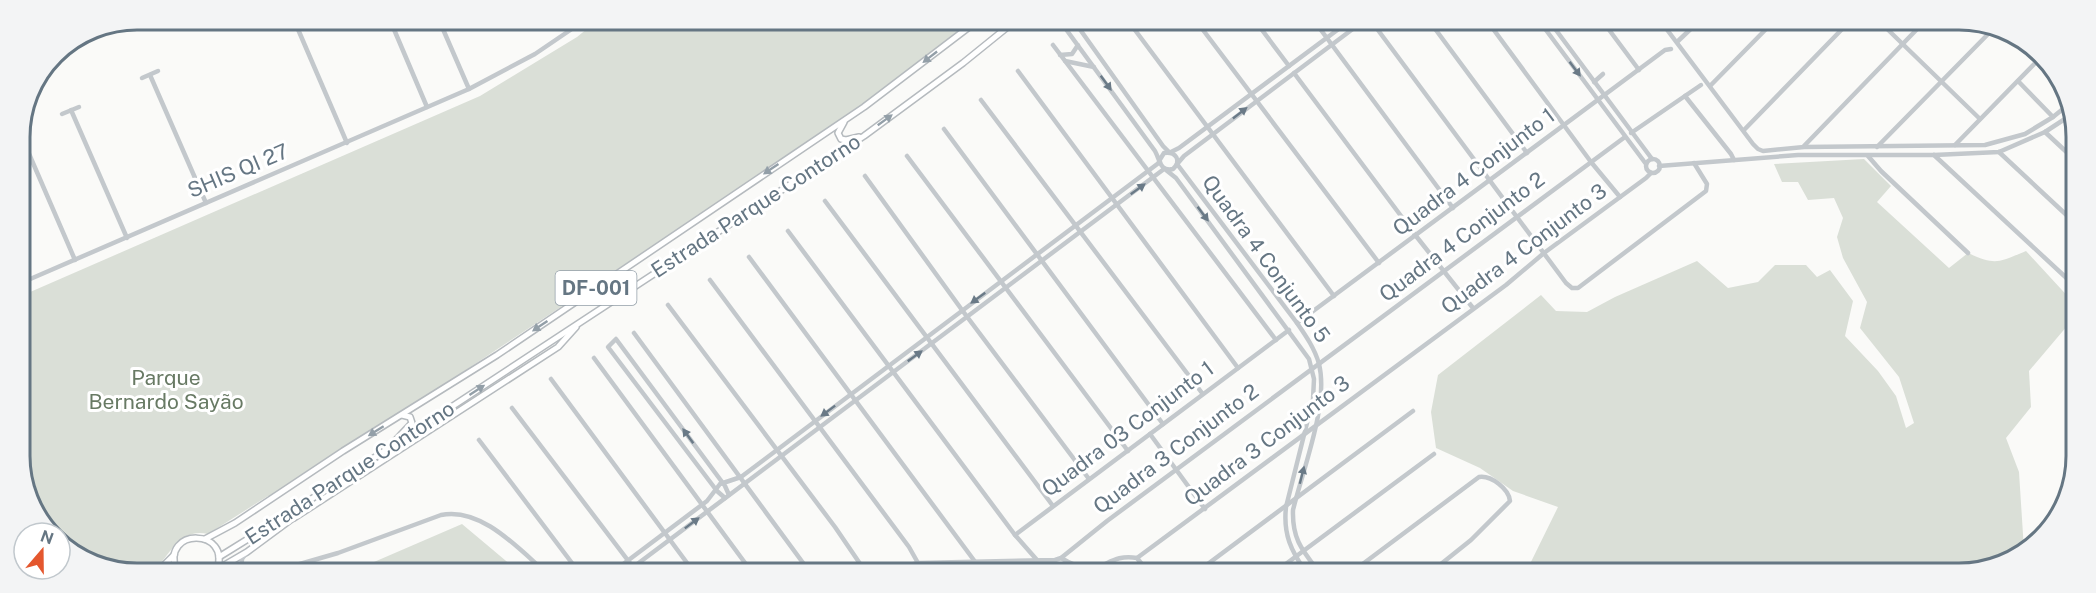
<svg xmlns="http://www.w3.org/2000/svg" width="2096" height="593" viewBox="0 0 2096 593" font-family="'Public Sans',sans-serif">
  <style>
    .green { fill: #dadfd7 }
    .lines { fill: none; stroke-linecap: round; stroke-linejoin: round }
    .major-casing { stroke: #b5babe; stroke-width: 8 }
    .minor { stroke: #c3c8cc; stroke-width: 4.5 }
    .major { stroke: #fff; stroke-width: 5 }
    .oneway { fill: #939fa8 }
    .oneway2 { fill: #6a7a87 }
    .labels { text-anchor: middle; stroke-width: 6; stroke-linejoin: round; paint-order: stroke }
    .shield { fill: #fff; stroke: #939fa8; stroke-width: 1.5 }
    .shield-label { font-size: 20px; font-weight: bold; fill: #657683 }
    .street-label { font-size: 21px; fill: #657683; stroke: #fff }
    .park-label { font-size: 21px; fill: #687a64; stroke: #fff }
    .rim { fill: none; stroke: #657683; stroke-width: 3 }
  </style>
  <rect width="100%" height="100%" fill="#fafaf8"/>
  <g class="green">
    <path d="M598,20L978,21L840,126L627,263L276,496H268L208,534C180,528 171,553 155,570H107L60,541V533H48L22,479L21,296L480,96L577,37Z"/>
    <path d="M1864,159L1891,186L1877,202L1949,268L1968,253C1996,266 1999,262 2026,251L2073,302V319L2029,371L2031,407L2006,438L2019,472L2024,550L1967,573L1526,572L1558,507L1513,491L1480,468L1436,448L1431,412L1438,375L1541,295L1556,311L1587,312L1615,297L1697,261L1728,288L1758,282L1775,265H1806L1817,277L1830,270L1853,301L1845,336L1878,371L1896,396L1906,428L1914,423L1899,377L1860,328L1867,302L1843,258L1837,237L1843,218L1834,198L1808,200L1798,182H1782L1774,164Z"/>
    <path d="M462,524L517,570H339L367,565Z"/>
  </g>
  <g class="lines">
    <defs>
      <g id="major">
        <path d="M844,122L838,133L841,139L846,140L859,137"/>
        <path d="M395,441L412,423L410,417L402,415"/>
        <path d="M294,518L558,347L576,327"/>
        <path d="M205,539L235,523L343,451L497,355L864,107L977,21"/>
        <path d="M219,557L296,509L864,136L963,63L1015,21"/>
        <path d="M159,570L174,555"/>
        <path d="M176,570C161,527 232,528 217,570"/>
        <path d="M221,570L223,566L247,552L297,515"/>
      </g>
    </defs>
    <use href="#major" class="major-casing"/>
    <g class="minor">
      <path d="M294,20L347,143"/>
      <path d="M390,20L427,107"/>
      <path d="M439,20L469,89"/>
      <path d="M1060,21L1155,151C1160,160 1160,172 1173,169C1182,161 1176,151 1164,153L1159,161"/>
      <path d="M1074,21L1163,146L1169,152"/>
      <path d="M1129,22L1334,296"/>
      <path d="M1197,22L1379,263"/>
      <path d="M1256,22L1289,66"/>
      <path d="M1315,22L1453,208"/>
      <path d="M1372,22L1566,283L1572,288H1578L1706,191L1707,184L1694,163"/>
      <path d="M1430,22L1527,153"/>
      <path d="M1488,22L1591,162L1620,197"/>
      <path d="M1540,22L1646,164"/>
      <path d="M1550,22L1652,159"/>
      <path d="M1604,23L1639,70"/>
      <path d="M1662,23L1753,144L1758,149L1763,151L1804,147L1985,145L2025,134L2053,117L2069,104"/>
      <path d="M1881,23L1980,119"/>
      <path d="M1677,42L1697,23"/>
      <path d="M1053,45L1276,340"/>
      <path d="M1060,55L1072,54L1078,45"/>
      <path d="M1065,61L1094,67"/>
      <path d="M1018,71L1238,368"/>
      <path d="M1294,73L1416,236L1473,308"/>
      <path d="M150,75L206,203"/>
      <path d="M142,78L158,71"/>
      <path d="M2018,81L2053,117"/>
      <path d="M1594,82L1603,74"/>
      <path d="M1710,86L1772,23"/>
      <path d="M1685,96L1731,154L1734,160"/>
      <path d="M981,100L1202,393"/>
      <path d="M71,110L127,238"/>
      <path d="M62,114L79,107"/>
      <path d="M944,129L1163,424"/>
      <path d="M1744,130L1848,23"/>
      <path d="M2045,132L2074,159"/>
      <path d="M20,133L75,260"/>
      <path d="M1631,133L1701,85"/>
      <path d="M1955,145L2043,55"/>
      <path d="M1804,146L1923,23"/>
      <path d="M1877,147L1995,27"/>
      <path d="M1171,152L1179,148L1348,22"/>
      <path d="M1999,152L2074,222"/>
      <path d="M1934,155L2074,285"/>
      <path d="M907,156L1128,451"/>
      <path d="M1868,156L1881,171L1968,253"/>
      <circle cx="1653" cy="166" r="7"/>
      <path d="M1178,163L1184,156L1362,22"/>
      <path d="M1177,164L1297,323C1306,336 1315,349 1319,364C1329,404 1303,469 1293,510C1292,539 1302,550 1319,572"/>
      <path d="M1659,166L1798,155H1934L1999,152L2045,132L2074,113"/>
      <path d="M1166,170L1176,178L1309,359L1314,379L1313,399L1286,507C1283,534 1291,551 1306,572"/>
      <path d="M865,176L962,310L1089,479"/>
      <path d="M825,201L1053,506"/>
      <path d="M788,231L1015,535L1037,560"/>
      <path d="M749,257L976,563"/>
      <path d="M710,280L909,547L918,563"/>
      <path d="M21,283L469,89L535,54L585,20"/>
      <path d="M668,305L835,527L865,571"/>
      <path d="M1297,323L1665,50L1671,49"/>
      <path d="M634,333L809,571"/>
      <path d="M594,358L751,571"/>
      <path d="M551,379L693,571"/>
      <path d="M512,408L636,571"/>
      <path d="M1150,434L1205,509"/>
      <path d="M479,440L578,571"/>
      <path d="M725,498L717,491L608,347L616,339L725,486L729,495"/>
      <path d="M1015,535L1289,330"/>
      <path d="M1061,558C1104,584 1102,552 1137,558L1148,572"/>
      <path d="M1137,558L1506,285L1544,253L1646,178L1651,173"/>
      <path d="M241,570L242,559L246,553"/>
      <path d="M279,570L338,553L441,515C480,507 516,546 543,570"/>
      <path d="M614,571L707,501L720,484L741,477L1160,162"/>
      <path d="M628,571L1164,169"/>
      <path d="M886,571L918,563L1055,560L1061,558L1107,521L1625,137"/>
      <path d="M1197,572L1413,411"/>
      <path d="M1275,572L1434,454"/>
      <path d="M1352,572L1479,477C1491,475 1509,489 1510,501L1471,540L1431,572"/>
    </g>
    <use href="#major" class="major"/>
  </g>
  <defs><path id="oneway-solid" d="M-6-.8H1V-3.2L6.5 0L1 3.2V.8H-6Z" transform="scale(1.5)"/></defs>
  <g class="oneway">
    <use href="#oneway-solid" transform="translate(930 57) rotate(142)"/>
    <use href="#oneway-solid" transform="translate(885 120) rotate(-36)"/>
    <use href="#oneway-solid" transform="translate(771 169) rotate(146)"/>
    <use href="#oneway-solid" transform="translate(540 326) rotate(146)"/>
    <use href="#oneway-solid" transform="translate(477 390) rotate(-33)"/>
    <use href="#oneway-solid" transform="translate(376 431) rotate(148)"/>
  </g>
  <g class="oneway2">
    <use href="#oneway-solid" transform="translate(1575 69) rotate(53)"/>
    <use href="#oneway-solid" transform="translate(1106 83) rotate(54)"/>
    <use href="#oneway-solid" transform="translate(1240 113) rotate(-38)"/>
    <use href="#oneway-solid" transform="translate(1138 189) rotate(-36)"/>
    <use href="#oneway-solid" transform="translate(1203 214) rotate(53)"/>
    <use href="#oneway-solid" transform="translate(978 298) rotate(144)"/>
    <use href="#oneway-solid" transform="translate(915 356) rotate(-36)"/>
    <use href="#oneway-solid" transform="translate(828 411) rotate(143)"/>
    <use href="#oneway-solid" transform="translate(688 436) rotate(-126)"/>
    <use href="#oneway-solid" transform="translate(1302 475) rotate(-76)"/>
    <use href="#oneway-solid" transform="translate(692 523) rotate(-37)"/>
  </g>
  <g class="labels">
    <rect class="shield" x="555.5" y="271" width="81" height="34" rx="4.5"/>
    <g class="shield-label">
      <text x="596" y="295">DF-001</text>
    </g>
    <g class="street-label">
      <text transform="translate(238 171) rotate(-23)" y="7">SHIS QI 27</text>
      <text transform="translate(1474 172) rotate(-37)" y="7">Quadra 4 Conjunto 1</text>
      <text transform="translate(756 206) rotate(-33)" y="7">Estrada Parque Contorno</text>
      <text transform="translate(1462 237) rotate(-37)" y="7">Quadra 4 Conjunto 2</text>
      <text transform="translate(1524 249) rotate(-37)" y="7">Quadra 4 Conjunto 3</text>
      <text transform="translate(1266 259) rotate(54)" y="7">Quadra 4 Conjunto 5</text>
      <text transform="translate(1128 429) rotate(-37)" y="7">Quadra 03 Conjunto 1</text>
      <text transform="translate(1267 441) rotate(-37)" y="7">Quadra 3 Conjunto 3</text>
      <text transform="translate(1176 449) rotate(-37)" y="7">Quadra 3 Conjunto 2</text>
      <text transform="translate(350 473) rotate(-33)" y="7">Estrada Parque Contorno</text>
    </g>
    <g class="park-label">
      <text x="166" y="385">Parque<tspan x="166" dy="24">Bernardo Sayão</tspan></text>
    </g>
  </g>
  <path d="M0 0H2096V593H0ZM137 30H1959A107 107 0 0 1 2066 137V456A107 107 0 0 1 1959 563H137A107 107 0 0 1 30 456V137A107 107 0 0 1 137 30Z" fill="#f3f4f5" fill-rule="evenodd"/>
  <path class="rim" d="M137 30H1959A107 107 0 0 1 2066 137V456A107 107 0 0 1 1959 563H137A107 107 0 0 1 30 456V137A107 107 0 0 1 137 30Z"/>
  <g transform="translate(42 551) rotate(20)"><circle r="28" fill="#ffffff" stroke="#c1c8cd" stroke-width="1.5"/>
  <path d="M0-4.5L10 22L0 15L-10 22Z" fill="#e4572e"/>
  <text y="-9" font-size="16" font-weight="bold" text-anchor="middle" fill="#657683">N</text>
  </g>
</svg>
